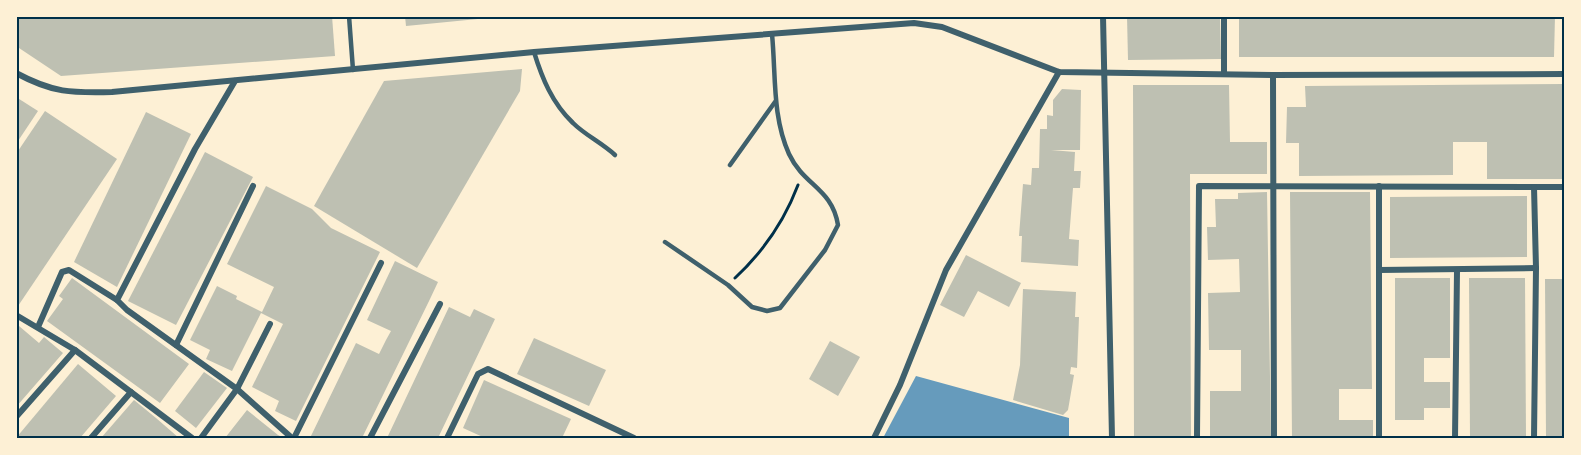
<svg xmlns="http://www.w3.org/2000/svg" width="1581" height="455" viewBox="0 0 1581 455" font-family="'PT Sans Narrow',sans-serif">
  <style>
    .water { fill: #669bbc }
    .building { fill: #bec0b2 }
    .lines { fill: none; stroke-linecap: round; stroke-linejoin: round }
    .path { stroke: #003049; stroke-width: 3 }
    .service { stroke: #3f606c; stroke-width: 4.5 }
    .minor { stroke: #3f606c; stroke-width: 6 }
    .neatline { fill: none; stroke: #003049; stroke-width: 2 }
  </style>
  <rect width="100%" height="100%" fill="#fdf0d5"/>
  <path class="water" d="M916,376L1069,418V438H883Z"/>
  <g class="building">
    <path d="M16,16H332L335,56L61,76L16,46Z"/>
    <path d="M405,16H488V18L406,26Z"/>
    <path d="M1127,16H1220L1221,59L1128,60Z"/>
    <path d="M1239,16H1555L1554,57H1239Z"/>
    <path d="M522,69L520,91L417,268L314,206L384,81Z"/>
    <path d="M1564,84V179H1487V142H1453V175L1299,176V143H1286L1287,107H1306L1305,86Z"/>
    <path d="M1133,85H1229L1230,142H1267V174H1190L1191,438H1134Z"/>
    <path d="M1062,89L1081,90L1080,150H1051L1075,152L1074,171H1081L1080,188H1073L1069,239L1079,240L1078,266L1021,262L1022,236H1019L1023,184L1031,185L1032,168H1039L1040,129H1047V115L1053,116V100Z"/>
    <path d="M16,97L38,111L16,144Z"/>
    <path d="M45,111L117,159L16,309V154Z"/>
    <path d="M146,112L191,134L117,287L74,262Z"/>
    <path d="M205,152L253,177L176,325L128,301Z"/>
    <path d="M266,186L312,209L331,228L380,252L296,421L275,411L279,401L252,387L283,324L261,313L232,371L206,359L210,350L190,340L217,286L237,296L236,299L262,312L274,287L227,264Z"/>
    <path d="M1267,192L1271,438H1210V391H1241V350H1209L1208,293L1240,292L1239,259L1208,260L1207,227H1216L1215,199H1238V193Z"/>
    <path d="M1290,192H1370L1372,389H1339V420H1373V438H1292Z"/>
    <path d="M1527,196V257L1390,258V197Z"/>
    <path d="M966,255L1021,283L1009,307L978,291L964,317L940,305Z"/>
    <path d="M395,261L438,282L430,299L362,438H310L356,343L379,354L386,340L391,331L367,320Z"/>
    <path d="M72,278L189,364L160,403L47,321L63,299L59,296Z"/>
    <path d="M1395,278H1450V358H1424V382H1450V408H1424V420H1395Z"/>
    <path d="M1469,278H1525L1526,438H1470Z"/>
    <path d="M1545,279H1564V438H1546Z"/>
    <path d="M1023,289L1076,292L1075,317H1079L1077,368L1071,367L1070,374L1074,375L1068,410L1063,415L1013,400L1020,365Z"/>
    <path d="M449,307L470,317L474,309L495,319L438,438H387Z"/>
    <path d="M19,326L39,343L44,337L63,353L16,407V329Z"/>
    <path d="M534,338L606,370L589,406L517,374Z"/>
    <path d="M830,341L860,357L838,396L809,379Z"/>
    <path d="M78,364L116,396L80,438H16Z"/>
    <path d="M204,372L227,388L196,428L175,411Z"/>
    <path d="M484,380L571,419L562,438H485L463,428Z"/>
    <path d="M134,400L156,418L179,438H101Z"/>
    <path d="M247,410L278,435L284,438H225Z"/>
  </g>
  <g class="lines">
    <path class="path" d="M735,278C764,251 784,222 798,185"/>
    <g class="service">
      <path d="M349,16L353,70"/>
      <path d="M534,52C542,78 552,103 573,123C585,135 602,143 615,155"/>
      <path d="M730,165L775,102"/>
      <path d="M665,242L728,285L752,307L767,311L780,308L825,250L838,225C832,188 804,186 789,154C772,116 776,75 772,34"/>
    </g>
    <g class="minor">
      <path d="M1103,16L1112,438"/>
      <path d="M16,73C53,93 71,93 112,92L534,52L914,23L942,27L1059,72L1273,75L1564,74"/>
      <path d="M1224,74V16"/>
      <path d="M1273,75L1274,438"/>
      <path d="M235,81L195,149L117,300L127,310L237,389L292,438"/>
      <path d="M1379,186V438"/>
      <path d="M1379,270L1536,268"/>
      <path d="M16,315L75,350L192,438"/>
      <path d="M38,327L62,272L69,270L117,300"/>
      <path d="M176,345L253,186"/>
      <path d="M16,417L75,350"/>
      <path d="M91,438L131,392"/>
      <path d="M201,438L237,389L270,324"/>
      <path d="M294,438L381,263"/>
      <path d="M370,438L440,304"/>
      <path d="M447,438L478,374L488,369L634,438"/>
      <path d="M874,438L900,385L946,270L1059,72"/>
      <path d="M1197,438L1199,186L1564,187"/>
      <path d="M1455,438L1457,271"/>
      <path d="M1534,438L1536,268L1534,187"/>
    </g>
  </g>
  <rect width="1581" height="455" fill="none" stroke="#fdf0d5" stroke-width="36"/>
  <rect x="18" y="18" width="1545" height="419" class="neatline"/>
</svg>
